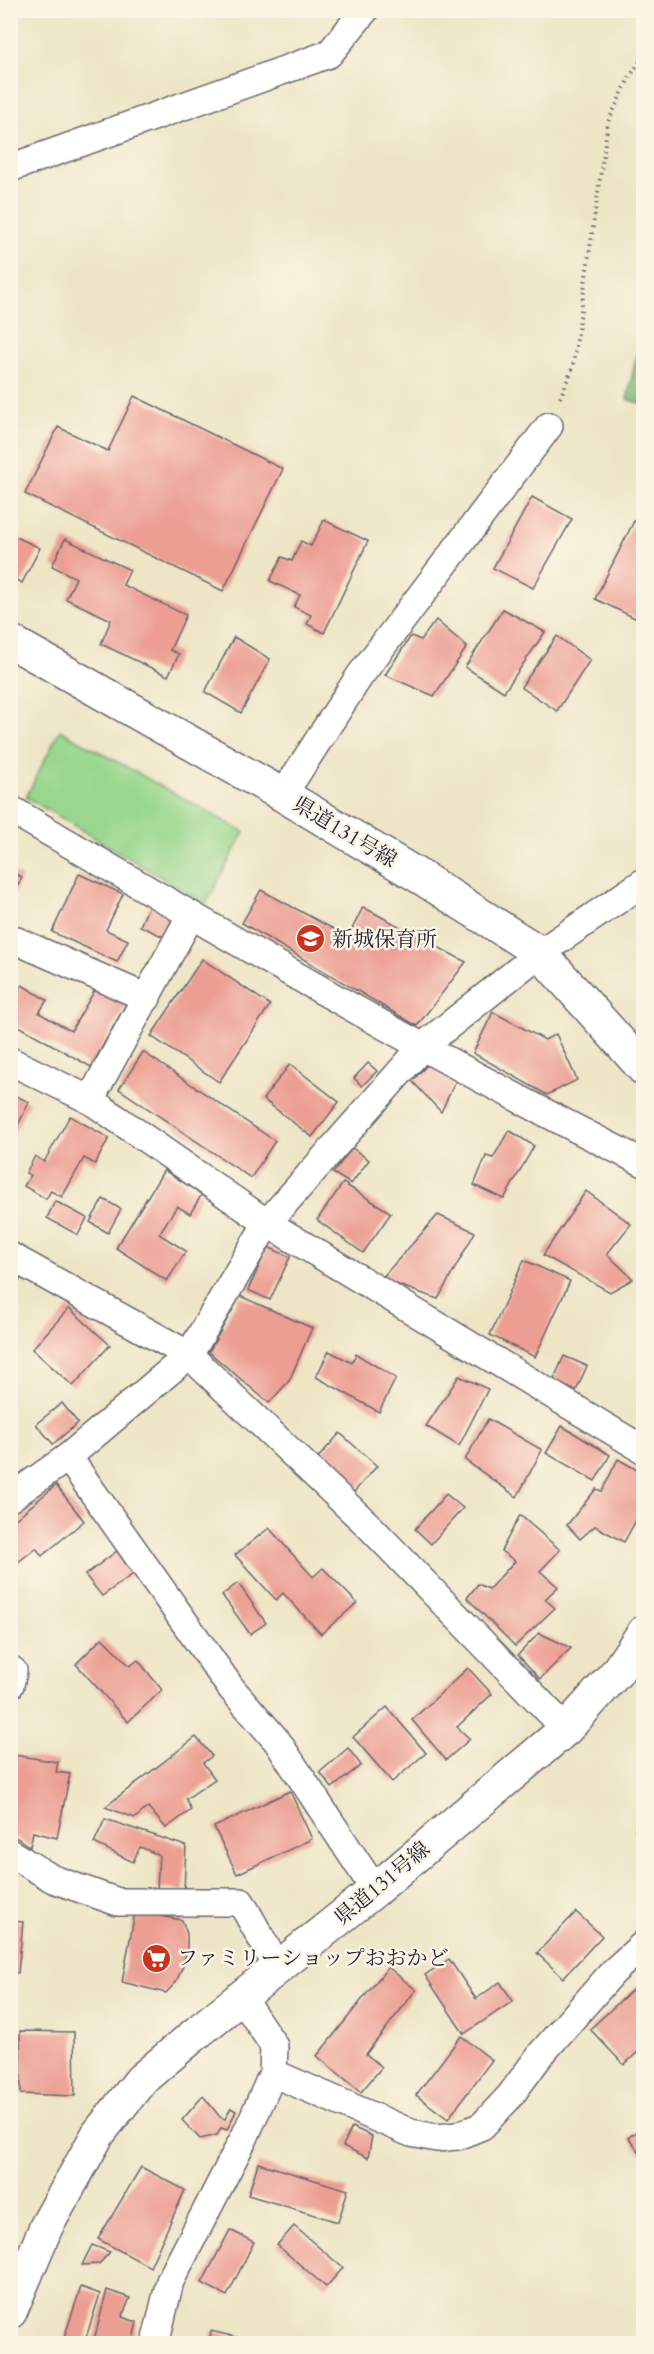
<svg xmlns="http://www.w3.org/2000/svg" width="654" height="2354" viewBox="0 0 654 2354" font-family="Cardo,'Noto Serif JP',serif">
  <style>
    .green { fill: #98d78d; stroke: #5d7c64; stroke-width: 1.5 }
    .forest { fill: #7ab878; stroke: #4e6d5a; stroke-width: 1.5 }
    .building { fill: #ec9e93 }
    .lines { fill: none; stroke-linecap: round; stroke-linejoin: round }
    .street-casing { stroke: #69666c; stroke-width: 30 }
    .secondary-casing { stroke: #69666c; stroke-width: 36 }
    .path { stroke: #69666c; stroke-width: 4; stroke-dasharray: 1.5 4.5; stroke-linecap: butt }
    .street { stroke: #fff; stroke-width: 27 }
    .secondary { stroke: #fff; stroke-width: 33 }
    .labels { text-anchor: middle; stroke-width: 5; stroke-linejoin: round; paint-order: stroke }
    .street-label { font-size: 21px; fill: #22223b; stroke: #fcf5e5 }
    .poi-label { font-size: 21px; fill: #22223b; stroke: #fcf5e5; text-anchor: start }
  </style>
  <rect width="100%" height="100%" fill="#fcf5e5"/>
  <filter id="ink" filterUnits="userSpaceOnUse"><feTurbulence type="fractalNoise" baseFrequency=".0167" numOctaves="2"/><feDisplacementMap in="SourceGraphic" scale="12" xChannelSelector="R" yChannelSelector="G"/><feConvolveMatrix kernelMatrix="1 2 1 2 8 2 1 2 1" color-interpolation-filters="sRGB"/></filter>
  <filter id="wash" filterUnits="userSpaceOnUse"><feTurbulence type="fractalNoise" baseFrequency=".008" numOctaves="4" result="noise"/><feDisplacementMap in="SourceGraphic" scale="24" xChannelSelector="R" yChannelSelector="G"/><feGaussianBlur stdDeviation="1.35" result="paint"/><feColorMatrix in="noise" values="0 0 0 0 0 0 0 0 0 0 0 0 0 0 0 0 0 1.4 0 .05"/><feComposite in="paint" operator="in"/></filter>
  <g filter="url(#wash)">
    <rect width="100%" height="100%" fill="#eee5c6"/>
    <path class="green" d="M60,730L244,832L206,904L26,797Z"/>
    <path class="forest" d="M643,326V405L627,399Z"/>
    <g id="blocks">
      <g class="building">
        <path d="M134,396L283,469L223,591L25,494L58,427L108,451Z"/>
        <path d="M532,497L572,519L533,588L493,568Z"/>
        <path d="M324,520L368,541L324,633L307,624L311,615L294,607L300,595L270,581L282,557L292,561L301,541L311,546Z"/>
        <path d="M634,521L644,526V607L637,619L595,599Z"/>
        <path d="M10,534L40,548L22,583L10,577Z"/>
        <path d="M65,539L130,570L123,585L186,615L170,650L179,654L168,676L101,644L111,620L66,599L76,578L52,566Z"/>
        <path d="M503,609L545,632L504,692L465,667Z"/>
        <path d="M436,620L467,647L434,696L385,675L411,636L421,640Z"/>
        <path d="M557,636L590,660L557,711L521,687Z"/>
        <path d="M234,637L270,659L241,713L205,692Z"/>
        <path d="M10,872L22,877L10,902Z"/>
        <path d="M79,874L123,894L106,930L128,940L117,962L52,932Z"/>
        <path d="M261,890L348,937L363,907L466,962L417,1026L242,923Z"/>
        <path d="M149,906L173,917L164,937L140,926Z"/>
        <path d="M202,959L270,1005L219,1082L151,1036Z"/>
        <path d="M22,985L47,1000L39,1013L71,1031L96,988L126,1004L91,1067L10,1021V1005Z"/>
        <path d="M493,1012L545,1040L556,1034L577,1080L547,1095L473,1053Z"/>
        <path d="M143,1052L275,1141L251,1178L119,1089Z"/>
        <path d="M430,1062L458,1076L441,1112L412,1081Z"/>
        <path d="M368,1063L377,1071L362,1086L354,1078Z"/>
        <path d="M290,1064L339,1102L312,1137L263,1099Z"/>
        <path d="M10,1093L29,1102L10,1142Z"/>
        <path d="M70,1116L109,1138L95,1164L84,1158L62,1197L51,1191L46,1199L24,1186L31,1175L26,1173L35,1156L44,1162Z"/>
        <path d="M509,1130L534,1146L504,1199L474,1185L486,1156L493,1158Z"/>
        <path d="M352,1148L369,1160L351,1184L333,1173Z"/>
        <path d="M164,1170L202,1194L190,1214L177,1206L159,1234L186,1251L167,1281L116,1248Z"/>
        <path d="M343,1183L391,1213L363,1253L317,1220Z"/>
        <path d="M586,1191L631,1224L607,1254L633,1279L610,1292L543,1255Z"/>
        <path d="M103,1199L121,1209L108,1233L90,1222Z"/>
        <path d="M55,1201L87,1218L78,1235L47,1218Z"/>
        <path d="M438,1215L475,1232L438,1299L381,1279Z"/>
        <path d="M268,1247L290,1257L270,1300L248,1290Z"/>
        <path d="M524,1260L570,1281L535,1357L490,1335Z"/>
        <path d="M10,1273L20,1280L10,1294Z"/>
        <path d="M240,1296L312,1328L289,1381L269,1403L209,1352Z"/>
        <path d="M69,1308L110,1345L73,1386L32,1349Z"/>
        <path d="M329,1351L352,1363L356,1354L396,1378L379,1412L316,1377Z"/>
        <path d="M564,1356L587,1366L576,1391L553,1381Z"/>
        <path d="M459,1376L488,1389L459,1446L426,1426Z"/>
        <path d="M62,1403L78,1423L53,1444L36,1424Z"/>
        <path d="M488,1419L542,1450L517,1497L465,1460Z"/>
        <path d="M562,1426L610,1455L595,1481L546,1453Z"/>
        <path d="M340,1433L377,1466L353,1493L316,1460Z"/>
        <path d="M618,1459L644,1474V1506L624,1542L595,1526L580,1539L567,1525L596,1489L602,1491Z"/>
        <path d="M56,1485L84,1521L42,1556L36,1548L17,1563L10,1556V1520L12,1522Z"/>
        <path d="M446,1494L463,1508L431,1544L415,1529Z"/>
        <path d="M520,1515L560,1550L540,1571L558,1587L545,1599L555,1608L515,1646L467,1598L478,1584L489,1589L515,1561L501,1551Z"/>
        <path d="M269,1528L313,1577L323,1568L357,1603L321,1634L283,1593L276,1600L235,1555Z"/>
        <path d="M117,1551L133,1574L102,1596L85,1575Z"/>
        <path d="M10,1578L17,1586L10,1591Z"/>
        <path d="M238,1583L266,1623L250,1634L222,1595Z"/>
        <path d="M539,1633L571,1648L540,1679L518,1655Z"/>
        <path d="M102,1638L130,1666L138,1660L162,1690L128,1722L76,1664Z"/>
        <path d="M468,1668L492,1694L457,1727L470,1739L446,1760L412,1720Z"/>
        <path d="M387,1707L426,1753L392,1782L353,1737Z"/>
        <path d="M196,1737L212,1756L203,1763L215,1779L186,1799L191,1810L166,1828L148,1807L135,1818L105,1807Z"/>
        <path d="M348,1748L361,1765L332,1788L320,1772Z"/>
        <path d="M14,1755L58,1762L56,1772L70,1774L57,1838L33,1832L30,1847L10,1833V1776Z"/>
        <path d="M290,1791L312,1839L237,1874L214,1827Z"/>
        <path d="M644,1811V1834L635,1830Z"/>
        <path d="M105,1819L186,1846L184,1891L157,1888L159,1855L140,1847L133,1862L94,1843Z"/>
        <path d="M135,1912L182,1920L187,1934V1949L183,1966L176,1982L166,1993L122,1982Z"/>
        <path d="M576,1912L602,1936L563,1978L537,1953Z"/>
        <path d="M10,1921L23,1922L18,1973L10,1972Z"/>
        <path d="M449,1959L476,1999L500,1982L513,2001L464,2034L425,1975Z"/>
        <path d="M388,1967L416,1990L366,2054L382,2067L361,2092L317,2056Z"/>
        <path d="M644,1979V2046L624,2065L590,2029Z"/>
        <path d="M20,2031L74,2032L75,2096L21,2094Z"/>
        <path d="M461,2036L492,2060L448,2119L416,2095Z"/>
        <path d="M203,2096L220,2117L225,2119L231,2108L236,2111L227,2130L221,2128L217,2135L200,2139L182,2120Z"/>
        <path d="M644,2126V2158L628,2138Z"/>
        <path d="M352,2127L372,2136L368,2158L343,2146Z"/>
        <path d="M258,2163L348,2190L338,2222L248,2195Z"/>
        <path d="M141,2167L185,2190L150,2267L98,2239Z"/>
        <path d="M294,2226L343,2268L326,2287L277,2245Z"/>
        <path d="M230,2230L254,2242L227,2296L202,2283Z"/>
        <path d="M92,2245L110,2252L99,2264L82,2265Z"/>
        <path d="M81,2287L100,2294L84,2344H62Z"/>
        <path d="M107,2290L130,2298L122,2317L137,2322L132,2344L120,2340L119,2344H93Z"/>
        <path d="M211,2331L262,2343V2344H209Z"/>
      </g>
    </g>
  </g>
  <g filter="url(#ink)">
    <use href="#blocks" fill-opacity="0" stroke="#69666c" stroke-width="1.5"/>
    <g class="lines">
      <defs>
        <g id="street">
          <path d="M10,168L329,54L365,10"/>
          <path d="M283,795L359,677L549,426"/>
          <path d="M10,809C218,931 428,1056 644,1163"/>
          <path d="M10,938L147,998"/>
          <path d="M10,1061L90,1100L267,1223L644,1450"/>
          <path d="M90,1100L191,915"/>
          <path d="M10,1256L189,1355L371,1528L566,1729"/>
          <path d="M68,1457L231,1688L277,1741L375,1890"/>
          <path d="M10,1498L68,1457L189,1355L267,1223L423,1046L540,953L644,882"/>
          <path d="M10,1669L13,1671L10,1685"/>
          <path d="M10,1853L53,1879L118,1902H241L278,1968"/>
          <path d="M273,2073L411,2133L437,2138L457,2136L482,2126L510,2096L541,2054L613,1972L644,1944"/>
          <path d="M155,2344L170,2281L245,2136L273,2073L274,2046L242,1998"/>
        </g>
        <g id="secondary">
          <path d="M10,641L283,795L422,878L540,953L644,1069"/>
          <path d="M10,2312L46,2227L98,2134L141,2080L199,2031L375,1890L566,1729L617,1672L644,1632"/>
        </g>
      </defs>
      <use href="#street" class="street-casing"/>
      <use href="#secondary" class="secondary-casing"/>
      <path class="path" d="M560,398L573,367L608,122L629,78L644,55"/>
      <use href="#street" class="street"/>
      <use href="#secondary" class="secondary"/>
    </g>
  </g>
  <defs>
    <symbol id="school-disc" viewBox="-11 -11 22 22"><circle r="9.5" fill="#c8321e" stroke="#fcf5e5"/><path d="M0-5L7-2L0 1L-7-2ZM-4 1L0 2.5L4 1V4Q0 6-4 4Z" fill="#fff"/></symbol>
    <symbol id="supermarket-disc" viewBox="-11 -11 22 22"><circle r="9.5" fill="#c8321e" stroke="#fcf5e5"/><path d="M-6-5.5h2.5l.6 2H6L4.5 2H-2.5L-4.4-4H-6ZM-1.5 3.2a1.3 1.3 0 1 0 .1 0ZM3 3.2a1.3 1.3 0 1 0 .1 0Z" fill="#fff"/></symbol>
  </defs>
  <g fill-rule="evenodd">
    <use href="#school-disc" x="294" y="922" width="33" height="33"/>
    <use href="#supermarket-disc" x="140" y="1942" width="33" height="33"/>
  </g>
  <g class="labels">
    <g class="street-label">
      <text transform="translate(345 832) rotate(31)" y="7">県道131号線</text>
      <text transform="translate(382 1883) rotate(-40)" y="7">県道131号線</text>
    </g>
    <g class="poi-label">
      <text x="332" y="946">新城保育所</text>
      <text x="177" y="1965">ファミリーショップおおかど</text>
    </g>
  </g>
  <rect width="654" height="2354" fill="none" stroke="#fcf5e5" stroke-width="36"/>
</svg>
